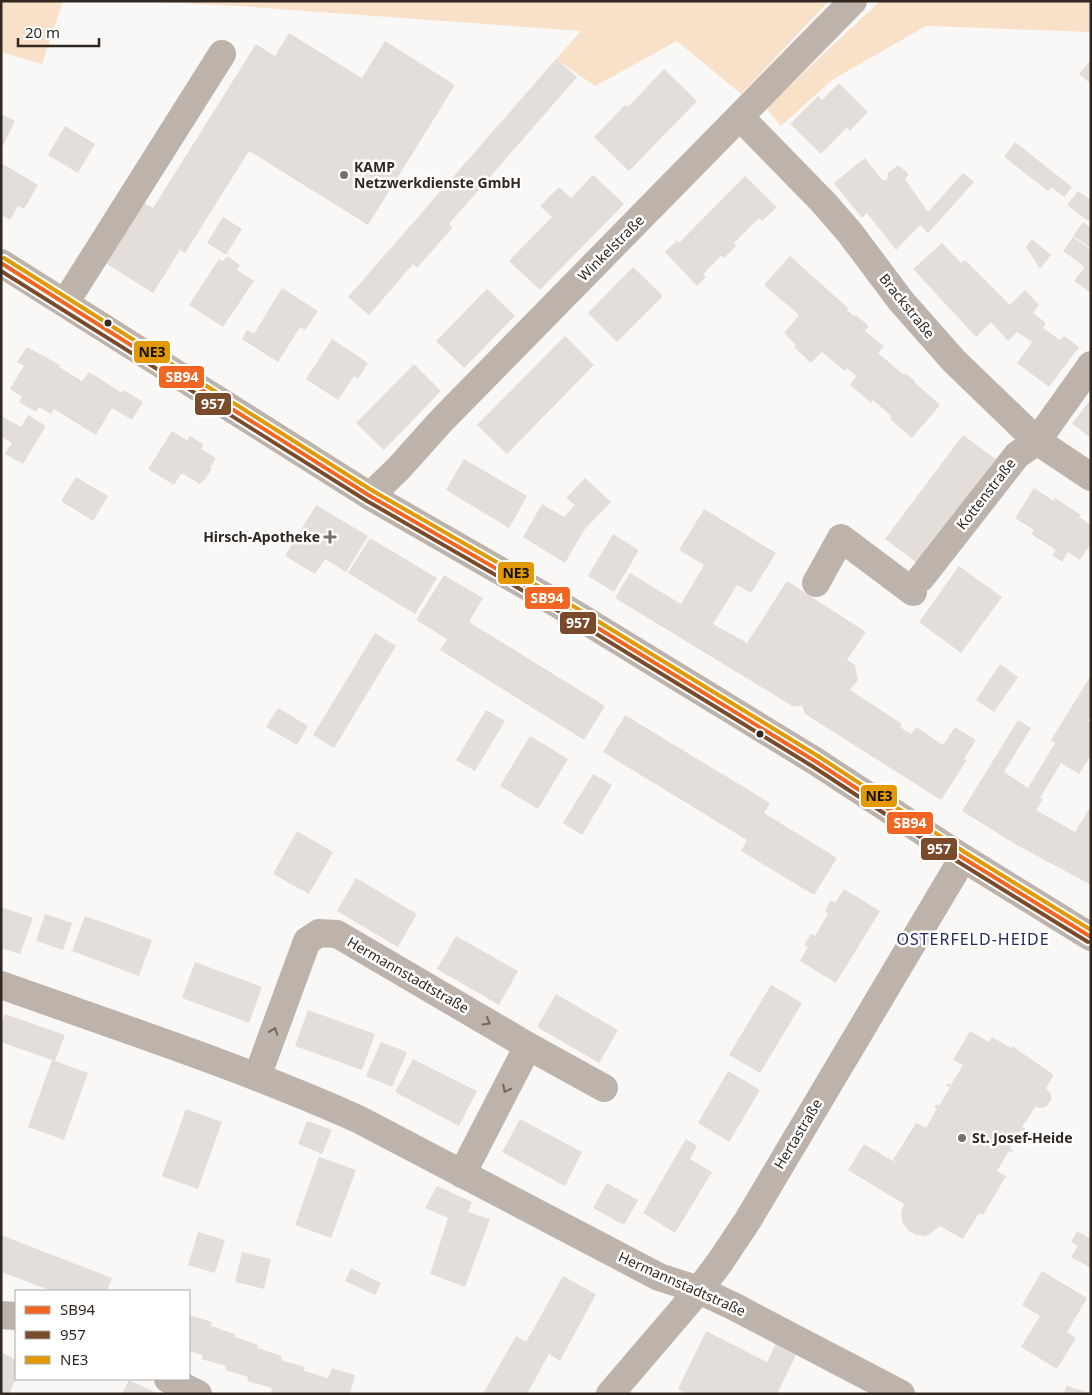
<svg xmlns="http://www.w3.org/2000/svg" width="1092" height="1395" viewBox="0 0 1092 1395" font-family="'Noto Sans',sans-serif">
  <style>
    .green { fill: #f9e0c9 }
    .building { fill: #e4deda }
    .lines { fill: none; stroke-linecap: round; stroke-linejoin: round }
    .minor { stroke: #beb3aa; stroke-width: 28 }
    .bus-1-casing { stroke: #fff; stroke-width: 8 }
    .bus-2-casing { stroke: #fff; stroke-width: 8 }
    .bus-3-casing { stroke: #fff; stroke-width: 8 }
    .bus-1 { stroke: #f26522; stroke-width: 4 }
    .bus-2 { stroke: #7a4b2a; stroke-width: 4 }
    .bus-3 { stroke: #e39903; stroke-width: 4 }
    .oneway { stroke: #70675f }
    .poi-dot { fill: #77716c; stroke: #fff; stroke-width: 2 }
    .bus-dot { fill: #302821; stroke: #fff; stroke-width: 2 }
    .labels { text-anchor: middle; stroke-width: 5; stroke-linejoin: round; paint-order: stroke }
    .poi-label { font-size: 14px; font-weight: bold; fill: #302821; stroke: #fff; text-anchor: start }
    .street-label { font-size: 14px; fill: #302821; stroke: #fff }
    .quarter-label { font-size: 16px; letter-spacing: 1px; fill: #242b64; stroke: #fff }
    .line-badge { stroke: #fff; stroke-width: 2 }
    .badge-label { font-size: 14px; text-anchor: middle; font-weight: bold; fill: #fff }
    .pale-badge-label { font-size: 14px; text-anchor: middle; font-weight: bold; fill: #111 }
  </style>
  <rect width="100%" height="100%" fill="#faf8f6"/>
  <g class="green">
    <path d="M1,1H63L42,64L1,52Z"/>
    <path d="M137,1H829L741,94L677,41L595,86L556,59L581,31L238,6Z"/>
    <path d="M880,1H1091V32L926,26L832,80L781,126L766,108Z"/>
  </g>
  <g class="building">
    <path d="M289,33L362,78L385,41L455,85L368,225L249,151L185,253L180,250L153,293L102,261L140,200L153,208L256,44L275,56Z"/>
    <path d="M556,59L577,77L449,224L453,227L417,268L413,264L369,315L348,297Z"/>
    <path d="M1091,60V84L1079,74Z"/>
    <path d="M664,69L697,101L629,171L594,137L625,105L628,107Z"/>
    <path d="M839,83L868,112L850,131L847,127L821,154L790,124L818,96L822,100Z"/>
    <path d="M1,114L15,121L1,150Z"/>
    <path d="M65,126L95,144L78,173L48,155Z"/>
    <path d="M1015,142L1072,187L1064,197L1051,187L1048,191L1004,157Z"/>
    <path d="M865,158L882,180H887L888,173L898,165L909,174L905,179L928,212L963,173L974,182L928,233L920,225L896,250L867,213L862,218L834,183Z"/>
    <path d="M1,163L38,185L24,209L18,206L10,220L1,215Z"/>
    <path d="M593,175L624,204L540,290L509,261L552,217L540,206L559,187L571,198Z"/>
    <path d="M745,176L777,207L762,221L759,218L734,243L736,246L724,258L721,256L703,274L706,277L697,286L665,252L677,240L679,243Z"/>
    <path d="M1078,191L1091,200V218L1088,221L1067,205Z"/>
    <path d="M223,217L242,229L226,255L207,243Z"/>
    <path d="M1083,222L1091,228V248L1073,236Z"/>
    <path d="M1073,237L1091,250V293L1074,281L1085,267L1063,251Z"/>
    <path d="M1032,239L1051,255L1040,269L1026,247Z"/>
    <path d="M942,243L961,263L965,260L1010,305L1025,290L1039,305L1033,313L1046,323L1043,328L1060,340L1064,336L1079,347L1049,387L1017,363L1032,342L1017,332L1008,341L991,322L976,337L913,269Z"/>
    <path d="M227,256L240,265L237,270L254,281L223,327L189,305L219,259L223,261Z"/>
    <path d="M790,256L848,308L847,310L854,316L856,315L869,326L865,331L884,346L878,353L904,375L905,373L915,381L914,382L940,405L912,438L890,419L892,417L882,408L873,400L871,403L850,385L856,376L847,368L845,371L822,352L811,363L794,347L796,345L784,333L799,315L764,285Z"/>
    <path d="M633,267L663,296L617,342L588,313Z"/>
    <path d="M282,288L318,311L305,330L300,327L278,362L242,339L247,330L254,334Z"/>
    <path d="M487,289L515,316L464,368L436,341Z"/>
    <path d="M565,336L594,365L507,454L477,425Z"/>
    <path d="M332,339L368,363L358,379L354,376L338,400L306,379Z"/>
    <path d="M27,347L60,365L59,367L82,381L89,372L122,393L124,390L143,402L132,420L112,408L96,435L54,409L51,414L39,407L36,412L19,402L22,397L10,389L24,366L17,362Z"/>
    <path d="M414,364L441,391L384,450L356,423Z"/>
    <path d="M1091,399V438L1072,424Z"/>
    <path d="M28,415L46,426L23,464L5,454L12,443L1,436V416L21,427Z"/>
    <path d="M172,431L187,440L190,436L203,444L201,449L216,458L210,468H212L204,481L203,480L200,484L183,474H181L174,485L148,469Z"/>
    <path d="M963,435L996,459L917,563L885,539Z"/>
    <path d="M464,459L527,496L509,528L446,490Z"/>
    <path d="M76,477L108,496L93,521L61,501Z"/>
    <path d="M585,478L611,502L584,530L565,563L523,537L542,504L564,517L575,505L566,498Z"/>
    <path d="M1034,488L1054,501L1055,498L1081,515L1079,517L1091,525V543L1080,560L1068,552L1062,562L1052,555L1056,550L1031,534L1034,530L1015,518Z"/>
    <path d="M316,505L368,536L346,572L325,559L315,574L285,556Z"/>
    <path d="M704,509L776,553L751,593L737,585L713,624L747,643L787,581L866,632L847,660L855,665L858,680L850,690L902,724L900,727L911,734L916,727L943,745L955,727L976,740L964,759L967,760L941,800L805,714L802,705L794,707L615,598L630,573L681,604L704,565L679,550Z"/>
    <path d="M613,534L639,550L614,592L588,576Z"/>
    <path d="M370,538L437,578L415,614L348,573Z"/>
    <path d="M959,566L1002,597L961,653L919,622Z"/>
    <path d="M444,575L483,598L469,622L605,706L584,740L440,650L447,639L416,620Z"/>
    <path d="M375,633L396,646L334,748L313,735Z"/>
    <path d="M1000,664L1018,677L994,712L976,700Z"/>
    <path d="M1091,675V716L1088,721L1091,722V755L1079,774L1061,763L1040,798L1043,799L1036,810L1075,832L1091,806V885L1015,844L962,811L1018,720L1031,728L1004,772L1028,788L1055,743L1051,740Z"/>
    <path d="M278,708L308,726L297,745L266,727Z"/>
    <path d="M486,710L505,721L475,771L456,760Z"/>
    <path d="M625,715L770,803L764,813L837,858L814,895L741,851L747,840L603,752Z"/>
    <path d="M530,736L568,759L538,809L500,786Z"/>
    <path d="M593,774L612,785L582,835L563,823Z"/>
    <path d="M297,831L333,852L309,894L273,874Z"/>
    <path d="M356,878L417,914L398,947L337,911Z"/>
    <path d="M844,889L880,911L836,983L800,961L808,947L804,945L811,934L815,936L828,914L825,911L831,900L835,903Z"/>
    <path d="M1,907L33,918L20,954L1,948Z"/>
    <path d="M45,914L72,923L63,950L36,941Z"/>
    <path d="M85,916L152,940L139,976L72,951Z"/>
    <path d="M456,936L518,971L499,1005L437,969Z"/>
    <path d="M195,962L262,987L249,1023L182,998Z"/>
    <path d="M771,985L802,1003L760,1073L729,1055Z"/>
    <path d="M556,994L618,1030L599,1063L537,1027Z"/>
    <path d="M308,1010L375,1034L362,1070L295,1046Z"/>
    <path d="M5,1014L65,1035L55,1061L88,1073L64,1140L28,1127L52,1060L1,1042V1026Z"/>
    <path d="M970,1031L989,1042L992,1037L1011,1048L1012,1046L1054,1075L1046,1088L1051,1094V1100L1047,1106L1042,1108L1035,1107L1022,1127L1026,1129L1024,1132L1021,1130L1010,1148L1013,1150L1012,1153L1009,1151L997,1171L1006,1176L983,1215L979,1213L963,1239L940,1226L930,1234L925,1236L916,1235L909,1231L902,1222L901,1212L904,1204L848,1170L864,1144L900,1165L893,1160L916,1123L926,1128L937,1108L934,1107L936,1104L939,1106L950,1087L946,1086L948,1083L951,1085L963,1065L953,1060Z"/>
    <path d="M381,1042L407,1052L392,1087L366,1076Z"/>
    <path d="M413,1059L477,1091L459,1126L395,1092Z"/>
    <path d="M728,1071L760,1090L729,1142L698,1123Z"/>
    <path d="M186,1109L222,1122L198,1189L162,1176Z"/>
    <path d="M520,1119L582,1152L565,1186L502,1152Z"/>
    <path d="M307,1121L332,1130L322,1154L298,1144Z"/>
    <path d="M686,1139L697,1146L690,1159L712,1172L675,1233L643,1213Z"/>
    <path d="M319,1157L356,1170L331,1238L295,1225Z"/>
    <path d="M607,1183L638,1200L624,1225L593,1208Z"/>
    <path d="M437,1186L472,1202L468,1212L490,1219L465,1287L430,1274L448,1218L425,1208Z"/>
    <path d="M1077,1231L1091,1239V1268L1071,1257L1078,1246L1071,1242Z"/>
    <path d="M198,1232L225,1240L215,1273L188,1265Z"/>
    <path d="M1,1235L112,1278L107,1291H52L1,1272Z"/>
    <path d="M242,1252L271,1259L264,1289L235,1282Z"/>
    <path d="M351,1268L381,1283L375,1295L345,1281Z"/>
    <path d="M1042,1271L1087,1298L1067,1332L1076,1338L1057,1369L1021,1347L1040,1316L1022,1305Z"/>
    <path d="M563,1276L596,1294L560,1361L549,1354L527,1394H483L516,1336L526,1342Z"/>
    <path d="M189,1315L212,1322L211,1326L235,1334L234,1337L258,1345L257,1348L282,1356L281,1360L305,1367L304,1371L328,1378L332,1368L355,1375L350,1394H275L271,1393L272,1388L247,1381L248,1377L225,1370L226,1366L201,1359L203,1355L189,1351Z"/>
    <path d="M706,1331L767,1362L776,1343L797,1353L777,1394H688L678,1389Z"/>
    <path d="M1,1352L16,1360V1378L9,1394H1Z"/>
    <path d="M129,1380L158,1394H122Z"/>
    <path d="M1066,1386L1091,1393V1394H1064Z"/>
  </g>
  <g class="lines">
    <g class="minor">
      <path d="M740,117L824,203L850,233L901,301L954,361L1037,441L1091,477"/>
      <path d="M1,263L370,496L570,611L815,761L963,858L1091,937"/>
      <path d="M65,303L222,54"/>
      <path d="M370,496L398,469L442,420L853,1"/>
      <path d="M921,578L1017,455L1037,441L1091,365"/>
      <path d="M816,583L841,538L913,592"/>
      <path d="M1,985C121,1028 242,1067 358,1119L659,1277L699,1290L733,1306L901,1394"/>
      <path d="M257,1077L307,941L319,933L337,934L528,1046L604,1088"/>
      <path d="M462,1174L528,1046"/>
      <path d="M1,1315L16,1316"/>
      <path d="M168,1379L198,1394"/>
      <path d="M610,1394L699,1290L720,1262L748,1220L963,858"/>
    </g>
    <defs>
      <path id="bus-1" d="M1,263L370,496L570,611L815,761L963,858L1091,937"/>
      <path id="bus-2" d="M1,271L367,501L567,616L812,766L960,863L1088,942"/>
      <path id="bus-3" d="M4,258L373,491L573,606L818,756L966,853L1091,930"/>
    </defs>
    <use href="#bus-1" class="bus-1-casing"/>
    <use href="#bus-2" class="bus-2-casing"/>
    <use href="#bus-3" class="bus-3-casing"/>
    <use href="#bus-1" class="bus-1"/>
    <use href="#bus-2" class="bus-2"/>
    <use href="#bus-3" class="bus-3"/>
  </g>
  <defs><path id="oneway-chevron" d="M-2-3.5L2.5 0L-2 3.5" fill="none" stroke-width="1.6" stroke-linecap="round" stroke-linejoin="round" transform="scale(1.25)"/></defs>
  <g class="oneway">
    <use href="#oneway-chevron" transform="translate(487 1022) rotate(30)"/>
    <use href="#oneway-chevron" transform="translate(274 1031) rotate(-70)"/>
    <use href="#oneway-chevron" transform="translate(506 1089) rotate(117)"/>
  </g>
  <g class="poi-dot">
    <circle cx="344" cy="175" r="5"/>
    <path d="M327.5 529.5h5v5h5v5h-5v5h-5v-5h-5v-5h5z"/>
    <circle cx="962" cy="1138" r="5"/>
  </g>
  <g class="bus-dot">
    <circle cx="108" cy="323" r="4.5"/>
    <circle cx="760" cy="734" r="4.5"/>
  </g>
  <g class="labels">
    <g class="poi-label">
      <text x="354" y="172">KAMP<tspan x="354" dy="16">Netzwerkdienste GmbH</tspan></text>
      <text x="320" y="542" text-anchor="end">Hirsch-Apotheke</text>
      <text x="972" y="1143">St. Josef-Heide</text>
    </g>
    <g class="street-label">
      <text transform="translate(611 248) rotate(-45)" y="5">Winkelstraße</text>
      <text transform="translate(907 306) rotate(51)" y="5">Brackstraße</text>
      <text transform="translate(986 494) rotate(-52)" y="5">Kottenstraße</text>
      <text transform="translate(408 975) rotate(30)" y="5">Hermannstadtstraße</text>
      <text transform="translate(798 1134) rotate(-59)" y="5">Hertastraße</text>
      <text transform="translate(682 1284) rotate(24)" y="5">Hermannstadtstraße</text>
    </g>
    <g class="quarter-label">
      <text x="973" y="945">OSTERFELD-HEIDE</text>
    </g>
  </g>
  <g class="line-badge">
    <rect x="133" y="340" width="38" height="24" rx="5" fill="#e39903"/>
    <rect x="158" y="365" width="47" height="24" rx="5" fill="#f26522"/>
    <rect x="194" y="392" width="38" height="24" rx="5" fill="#7a4b2a"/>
    <rect x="497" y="561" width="38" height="24" rx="5" fill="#e39903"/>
    <rect x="524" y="586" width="47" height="24" rx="5" fill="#f26522"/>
    <rect x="559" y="611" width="38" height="24" rx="5" fill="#7a4b2a"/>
    <rect x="860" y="784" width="38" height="24" rx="5" fill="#e39903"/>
    <rect x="886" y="811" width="48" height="24" rx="5" fill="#f26522"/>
    <rect x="920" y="837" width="38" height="24" rx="5" fill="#7a4b2a"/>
  </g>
  <g class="badge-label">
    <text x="182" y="382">SB94</text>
    <text x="213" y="409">957</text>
    <text x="547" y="603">SB94</text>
    <text x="578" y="628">957</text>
    <text x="910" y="828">SB94</text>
    <text x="939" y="854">957</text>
  </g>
  <g class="pale-badge-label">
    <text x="152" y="357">NE3</text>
    <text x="516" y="578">NE3</text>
    <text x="879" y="801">NE3</text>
  </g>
  <rect width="1092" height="1395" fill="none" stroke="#302821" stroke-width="5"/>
  <rect x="15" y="1290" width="175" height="90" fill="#ffffff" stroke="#aca9a6"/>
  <rect x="25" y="1306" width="25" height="8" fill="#f26522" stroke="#aca9a6"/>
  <text x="60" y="1315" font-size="15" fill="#302821">SB94</text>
  <rect x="25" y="1331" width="25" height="8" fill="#7a4b2a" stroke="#aca9a6"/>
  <text x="60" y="1340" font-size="15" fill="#302821">957</text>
  <rect x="25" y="1356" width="25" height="8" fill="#e39903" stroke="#aca9a6"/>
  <text x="60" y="1365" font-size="15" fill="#302821">NE3</text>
  <path d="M18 38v8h81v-8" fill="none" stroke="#302821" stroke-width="2.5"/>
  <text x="25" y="38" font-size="15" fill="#302821" stroke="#ffffff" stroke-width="4" paint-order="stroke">20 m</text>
</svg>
